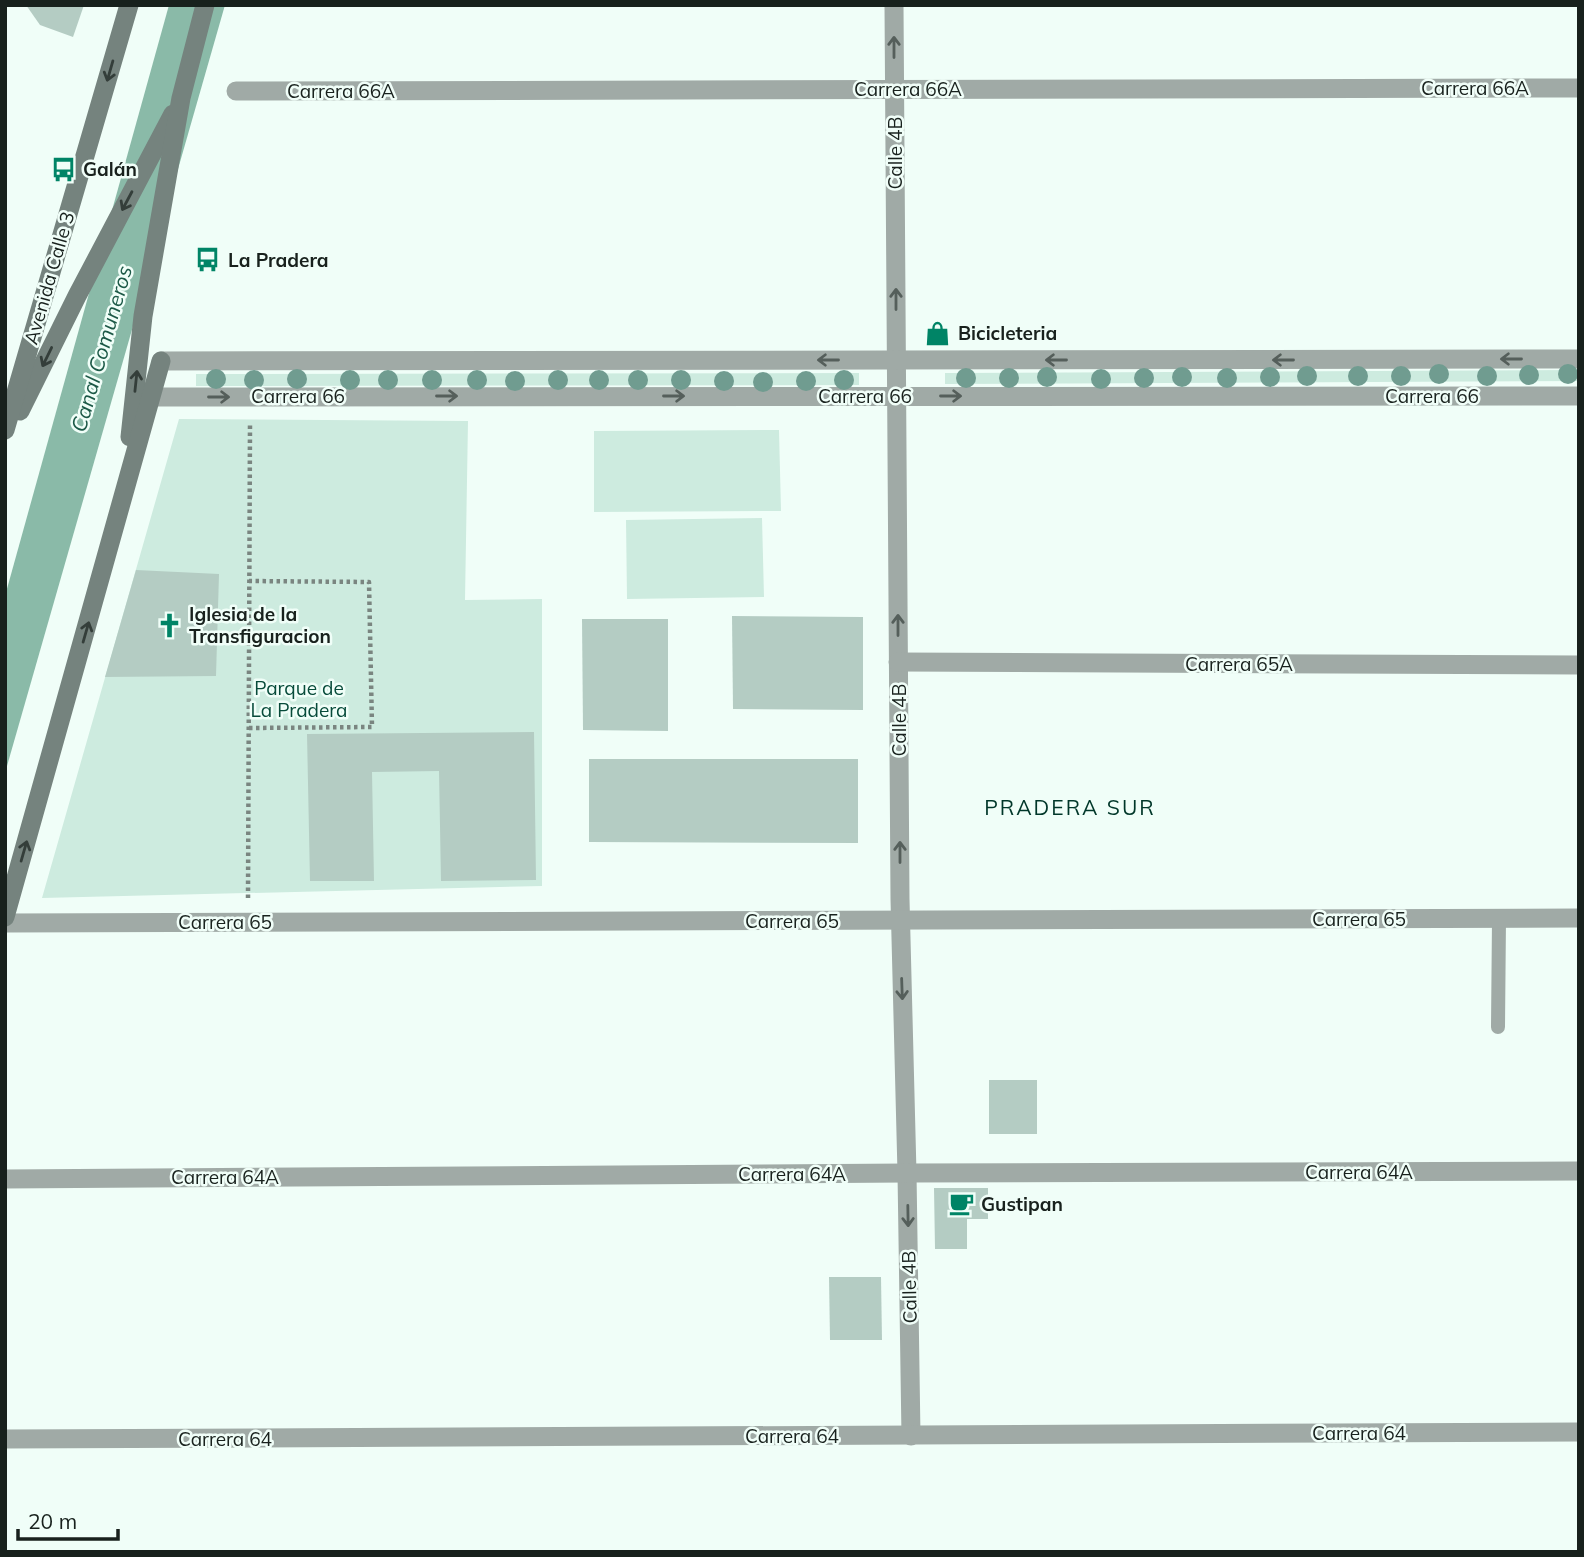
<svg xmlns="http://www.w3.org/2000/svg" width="1584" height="1557" viewBox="0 0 1584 1557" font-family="Mulish,sans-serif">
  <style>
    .green { fill: #cdebdf }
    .water { fill: #8abaa8 }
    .building { fill: #b4ccc3 }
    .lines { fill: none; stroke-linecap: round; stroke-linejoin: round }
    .path { stroke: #7a8580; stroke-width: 4.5; stroke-dasharray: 3.5 3.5; stroke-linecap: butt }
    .service { stroke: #a0aaa6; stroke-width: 14 }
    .minor { stroke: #a0aaa6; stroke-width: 19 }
    .tertiary { stroke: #a0aaa6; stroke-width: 19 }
    .secondary { stroke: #75837e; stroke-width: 19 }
    .tree { fill: #709c90 }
    .oneway { stroke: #555f5b }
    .oneway2 { stroke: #343e3a }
    .labels { text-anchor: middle; stroke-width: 5; stroke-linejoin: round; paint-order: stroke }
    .street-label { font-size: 19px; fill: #18211d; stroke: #f0fef8 }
    .poi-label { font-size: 19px; font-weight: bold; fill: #18211d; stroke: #f0fef8; text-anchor: start }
    .park-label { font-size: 19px; fill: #074b3a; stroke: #f0fef8 }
    .water-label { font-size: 21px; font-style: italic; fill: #1c5947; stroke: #f0fef8 }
    .neighbourhood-label { font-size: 21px; letter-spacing: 2px; fill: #003729; stroke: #f0fef8 }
  </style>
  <rect width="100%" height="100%" fill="#f0fef8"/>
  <g class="green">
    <path d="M1579,370V381L945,384V373Z"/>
    <path d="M859,373V385L196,386V374Z"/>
    <path d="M179,419L468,421L465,600L542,599V886L42,898Z"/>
    <path d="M779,430L781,511L594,512V431Z"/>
    <path d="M762,518L764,597L627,599L626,520Z"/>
  </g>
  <path class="water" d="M169,5H225L5,773V596Z"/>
  <g class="building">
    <path d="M26,5H84L73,37L40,25Z"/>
    <path d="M136,570L219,574L216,676L105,677Z"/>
    <path d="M732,616L863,617V710L733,709Z"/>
    <path d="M582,619H668V731L583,730Z"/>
    <path d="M534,732L536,880L441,881L439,771L372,772L374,881H310L307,734Z"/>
    <path d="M589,759H858V843L589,842Z"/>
    <rect x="989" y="1080" width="48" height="54"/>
    <path d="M934,1188H988V1219H967V1249H935Z"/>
    <path d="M829,1277H881L882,1340H830Z"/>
  </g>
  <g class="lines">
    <g class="path">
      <path d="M249,728L372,727L369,582L249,581"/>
      <path d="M248,898L250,423"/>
    </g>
    <path class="service" d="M1498,1027L1499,919"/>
    <g class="minor">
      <path d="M894,5L900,899L907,1173L911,1436"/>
      <path d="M236,91L1579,88"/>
      <path d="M898,662L1579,665"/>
      <path d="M5,923L1579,918"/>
      <path d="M5,1179L907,1173L1579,1171"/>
      <path d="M5,1439L1579,1432"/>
    </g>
    <g class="tertiary">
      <path d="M161,361L1579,359"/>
      <path d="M151,397L1579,396"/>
    </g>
    <g class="secondary">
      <path d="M20,411L77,296L173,114"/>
      <path d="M5,430L129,5"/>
      <path d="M130,437L143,316L181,98L205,5"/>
      <path d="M5,917L161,361"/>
    </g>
  </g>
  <g class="tree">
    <circle cx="1439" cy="374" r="10"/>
    <circle cx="1568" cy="374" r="10"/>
    <circle cx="1529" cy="375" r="10"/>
    <circle cx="1307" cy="376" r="10"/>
    <circle cx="1358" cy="376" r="10"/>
    <circle cx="1401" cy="376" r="10"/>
    <circle cx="1487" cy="376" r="10"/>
    <circle cx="1047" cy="377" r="10"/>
    <circle cx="1182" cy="377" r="10"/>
    <circle cx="1270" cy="377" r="10"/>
    <circle cx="966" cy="378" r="10"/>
    <circle cx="1009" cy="378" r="10"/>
    <circle cx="1144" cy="378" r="10"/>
    <circle cx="1227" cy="378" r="10"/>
    <circle cx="216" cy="379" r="10"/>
    <circle cx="297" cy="379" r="10"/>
    <circle cx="1101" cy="379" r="10"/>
    <circle cx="254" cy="380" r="10"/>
    <circle cx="350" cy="380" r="10"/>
    <circle cx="388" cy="380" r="10"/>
    <circle cx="432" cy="380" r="10"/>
    <circle cx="477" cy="380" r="10"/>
    <circle cx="558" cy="380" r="10"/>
    <circle cx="599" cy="380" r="10"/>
    <circle cx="638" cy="380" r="10"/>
    <circle cx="681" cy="380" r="10"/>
    <circle cx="844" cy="380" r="10"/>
    <circle cx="515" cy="381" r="10"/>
    <circle cx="724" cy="381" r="10"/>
    <circle cx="806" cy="381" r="10"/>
    <circle cx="763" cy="382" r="10"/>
  </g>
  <defs><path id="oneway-shaft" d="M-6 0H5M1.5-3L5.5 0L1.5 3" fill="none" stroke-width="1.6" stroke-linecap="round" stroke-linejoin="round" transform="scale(1.75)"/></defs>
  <g class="oneway">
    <use href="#oneway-shaft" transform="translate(894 47) rotate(-90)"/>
    <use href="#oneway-shaft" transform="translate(896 299) rotate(-90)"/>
    <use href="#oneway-shaft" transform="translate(1511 359) rotate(180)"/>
    <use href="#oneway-shaft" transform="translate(828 360) rotate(180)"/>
    <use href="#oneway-shaft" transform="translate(1056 360) rotate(180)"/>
    <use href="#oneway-shaft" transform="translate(1283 360) rotate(180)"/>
    <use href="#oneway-shaft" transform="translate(447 396)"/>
    <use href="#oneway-shaft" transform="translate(674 396)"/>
    <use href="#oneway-shaft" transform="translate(951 396)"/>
    <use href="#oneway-shaft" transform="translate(219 397)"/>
    <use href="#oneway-shaft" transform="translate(898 625) rotate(-90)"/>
    <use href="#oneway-shaft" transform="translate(900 852) rotate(-90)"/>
    <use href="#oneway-shaft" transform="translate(902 989) rotate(88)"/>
    <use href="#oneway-shaft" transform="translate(908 1216) rotate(89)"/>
  </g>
  <g class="oneway2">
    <use href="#oneway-shaft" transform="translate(110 71) rotate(106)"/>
    <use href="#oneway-shaft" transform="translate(127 201) rotate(118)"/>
    <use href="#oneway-shaft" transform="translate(47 357) rotate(116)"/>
    <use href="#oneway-shaft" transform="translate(136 381) rotate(-84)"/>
    <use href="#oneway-shaft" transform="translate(86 632) rotate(-74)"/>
    <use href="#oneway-shaft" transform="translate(24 851) rotate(-74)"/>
  </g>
  <defs>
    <symbol id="bus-bare" viewBox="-9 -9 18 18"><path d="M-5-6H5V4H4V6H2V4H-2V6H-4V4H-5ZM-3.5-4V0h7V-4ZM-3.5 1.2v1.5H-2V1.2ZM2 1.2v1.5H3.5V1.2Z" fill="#008466" stroke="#f0fef8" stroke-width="2.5" paint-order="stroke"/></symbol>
    <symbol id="shop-bare" viewBox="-9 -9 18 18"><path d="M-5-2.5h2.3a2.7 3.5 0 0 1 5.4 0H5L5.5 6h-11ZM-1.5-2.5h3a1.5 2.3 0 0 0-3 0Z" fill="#008466" stroke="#f0fef8" stroke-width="2.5" paint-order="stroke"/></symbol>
    <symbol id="church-bare" viewBox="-9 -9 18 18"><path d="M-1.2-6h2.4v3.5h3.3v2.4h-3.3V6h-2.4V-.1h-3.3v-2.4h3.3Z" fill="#008466" stroke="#f0fef8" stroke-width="2.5" paint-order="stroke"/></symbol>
    <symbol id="cafe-bare" viewBox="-9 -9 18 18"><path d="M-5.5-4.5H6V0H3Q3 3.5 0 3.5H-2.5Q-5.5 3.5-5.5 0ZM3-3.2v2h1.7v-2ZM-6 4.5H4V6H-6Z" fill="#008466" stroke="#f0fef8" stroke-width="2.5" paint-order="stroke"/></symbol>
  </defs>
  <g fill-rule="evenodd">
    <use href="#bus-bare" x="46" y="152" width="35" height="35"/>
    <use href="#bus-bare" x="190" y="242" width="35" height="35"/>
    <use href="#shop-bare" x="920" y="316" width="35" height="35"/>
    <use href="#church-bare" x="152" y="608" width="35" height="35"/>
    <use href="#cafe-bare" x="944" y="1186" width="35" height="35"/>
  </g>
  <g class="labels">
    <g class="street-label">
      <text x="1475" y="95">Carrera 66A</text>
      <text x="908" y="96">Carrera 66A</text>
      <text x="341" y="98">Carrera 66A</text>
      <text transform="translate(895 153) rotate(-90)" y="7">Calle 4B</text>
      <text transform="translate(49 278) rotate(-74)" y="7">Avenida Calle 3</text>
      <text x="298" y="403">Carrera 66</text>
      <text x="865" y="403">Carrera 66</text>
      <text x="1432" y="403">Carrera 66</text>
      <text x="1239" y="671">Carrera 65A</text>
      <text transform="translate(899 720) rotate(-90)" y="7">Calle 4B</text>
      <text x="1359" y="926">Carrera 65</text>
      <text x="792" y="928">Carrera 65</text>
      <text x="225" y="929">Carrera 65</text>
      <text x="1359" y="1179">Carrera 64A</text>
      <text x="792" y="1181">Carrera 64A</text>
      <text x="225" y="1184">Carrera 64A</text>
      <text transform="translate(909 1287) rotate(-91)" y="7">Calle 4B</text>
      <text x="1359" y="1440">Carrera 64</text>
      <text x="792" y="1443">Carrera 64</text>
      <text x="225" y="1446">Carrera 64</text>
    </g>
    <g class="poi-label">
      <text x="83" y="176">Galán</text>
      <text x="228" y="267">La Pradera</text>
      <text x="958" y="340">Bicicleteria</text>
      <text x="189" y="621">Iglesia de la<tspan x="189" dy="22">Transfiguracion</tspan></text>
      <text x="981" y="1211">Gustipan</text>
    </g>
    <g class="park-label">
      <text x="299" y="695">Parque de<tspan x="299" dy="22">La Pradera</tspan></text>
    </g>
    <g class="water-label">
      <text transform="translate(102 349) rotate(-74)" y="7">Canal Comuneros</text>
    </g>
    <g class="neighbourhood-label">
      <text x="1070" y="815">PRADERA SUR</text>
    </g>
  </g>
  <rect width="1584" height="1557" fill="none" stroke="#18211d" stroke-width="14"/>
  <path d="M18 1529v10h100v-10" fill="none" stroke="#18211d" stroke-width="3.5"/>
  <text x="28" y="1529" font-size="21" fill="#18211d" stroke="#f0fef8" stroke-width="5" paint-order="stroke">20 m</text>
</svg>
